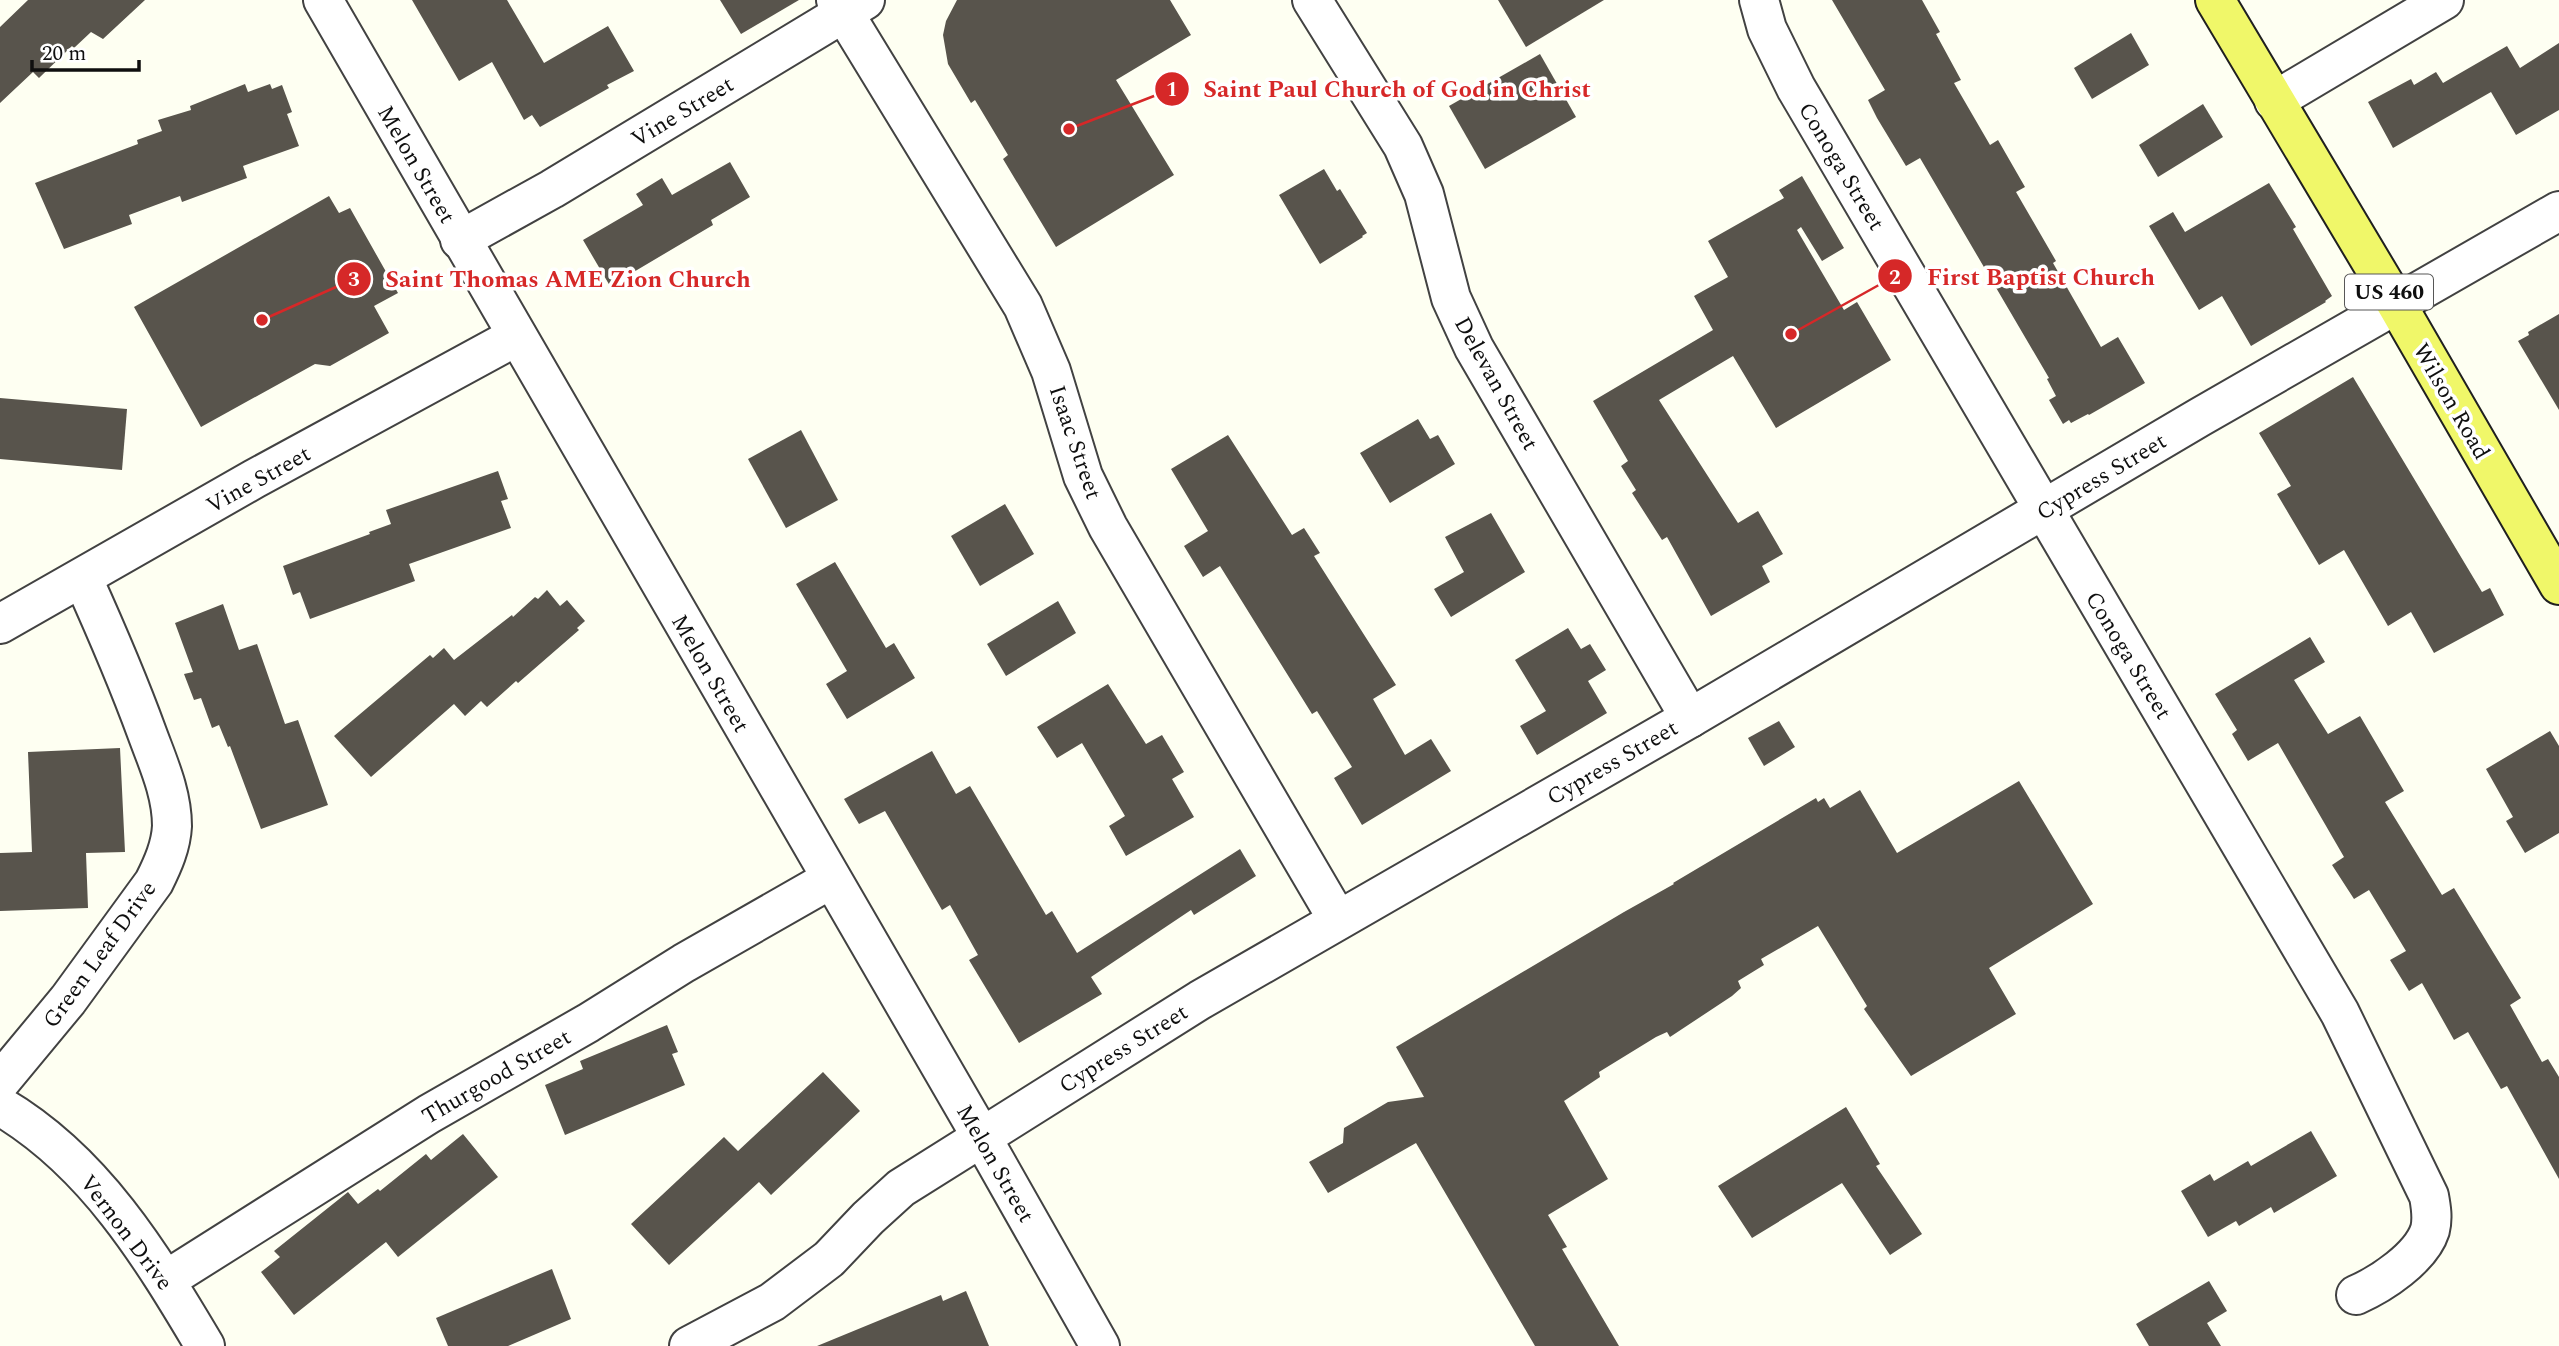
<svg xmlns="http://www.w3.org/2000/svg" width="2559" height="1346" viewBox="0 0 2559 1346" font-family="Spectral,serif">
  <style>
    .building { fill: #58544c }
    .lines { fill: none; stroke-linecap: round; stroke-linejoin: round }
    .minor-casing { stroke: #424242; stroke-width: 42 }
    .major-casing { stroke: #202020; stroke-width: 42 }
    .minor { stroke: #fff; stroke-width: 38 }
    .major { stroke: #f0f769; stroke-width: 38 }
    .labels { text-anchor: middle; stroke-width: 7; stroke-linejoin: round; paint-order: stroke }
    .shield { fill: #fff; stroke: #575757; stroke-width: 2 }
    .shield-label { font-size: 21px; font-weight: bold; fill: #0f0f0f }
    .street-label { font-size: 23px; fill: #0f0f0f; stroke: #fff }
    .leader { fill: none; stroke: #d62828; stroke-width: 2.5 }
    .callout-dot { fill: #d62828; stroke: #fff; stroke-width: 2.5 }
    .mark-label { font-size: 21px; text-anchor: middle; font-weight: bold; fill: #fff }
    .callout-label { font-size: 24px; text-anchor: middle; font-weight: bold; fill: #d62828; stroke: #fff; stroke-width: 7; stroke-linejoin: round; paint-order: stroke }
  </style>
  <rect width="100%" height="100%" fill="#fefff2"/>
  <g class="building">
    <path d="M28,0H145L103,39L91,32L74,48L72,46L39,78L33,72L0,103V27Z"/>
    <path d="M412,0H507L544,63L608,26L634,71L607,85L609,88L540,127L532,115L524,120L492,62L459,81Z"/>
    <path d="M720,0H799L741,34Z"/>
    <path d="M957,0H1170L1191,35L1116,80L1174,175L1056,247L1003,159L1008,155L975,100L971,103L948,64L943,35L946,21Z"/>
    <path d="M1498,0H1604L1526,47Z"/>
    <path d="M1832,0H1922L1940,32L1936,34L1961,80L1954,83L1990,145L1998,140L2025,187L2016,192L2056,261L2053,263L2101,347L2118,337L2145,383L2089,415L2088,414L2071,423L2069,420L2063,424L2049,400L2056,396L2047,379L2049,378L1920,158L1906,166L1877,118L1868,100L1885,90Z"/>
    <path d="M2131,33L2149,65L2092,99L2074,68Z"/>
    <path d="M2559,43V110L2516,135L2491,92L2393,148L2368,102L2411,79L2414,85L2436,72L2443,83L2507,46L2520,68Z"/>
    <path d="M1540,54L1576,117L1485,169L1449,106Z"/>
    <path d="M245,84L248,92L270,84L272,89L282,85L292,112L287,114L299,146L243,166L247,178L182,202L180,196L129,215L132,224L64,249L35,183L138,144L137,140L162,131L158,120L191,110L190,106Z"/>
    <path d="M2203,104L2223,137L2158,177L2139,145Z"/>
    <path d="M730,162L750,197L711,220L713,225L610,286L583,240L643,205L636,194L662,178L672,195Z"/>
    <path d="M1324,169L1337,191L1340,189L1367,233L1362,236L1363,237L1320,264L1279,195Z"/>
    <path d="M1802,176L1844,248L1822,261L1801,227L1797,230L1844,310L1857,302L1891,360L1776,428L1733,356L1659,400L1738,523L1758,511L1783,554L1762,566L1770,582L1711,616L1667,537L1662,540L1632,493L1636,490L1621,466L1628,461L1593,401L1713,330L1694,296L1728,277L1708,241L1784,198L1779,190Z"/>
    <path d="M2269,183L2296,227L2293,229L2332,296L2325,301L2326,302L2251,346L2222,296L2199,310L2149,226L2173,212L2185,232Z"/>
    <path d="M329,196L339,213L350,208L398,293L374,306L389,333L330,366L315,364L201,427L134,307Z"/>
    <path d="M2559,314V410L2518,341L2529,335L2528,332Z"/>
    <path d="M2353,377L2482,592L2490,588L2504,615L2434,653L2411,612L2388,626L2344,550L2319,565L2277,494L2291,486L2259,433Z"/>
    <path d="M0,398L127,409L122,470L0,459Z"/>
    <path d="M1418,419L1430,439L1438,435L1455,464L1390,503L1360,453Z"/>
    <path d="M801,430L838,500L786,528L748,459Z"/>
    <path d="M1228,435L1292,535L1304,528L1320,553L1314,556L1396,685L1373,699L1405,755L1431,739L1451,771L1362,825L1334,778L1352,767L1317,711L1312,714L1220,566L1203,577L1184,546L1208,531L1171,469Z"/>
    <path d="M498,471L508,499L501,501L511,528L409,564L415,581L310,619L300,592L293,595L283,566L370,534L369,532L391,524L386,510Z"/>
    <path d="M1005,504L1034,554L980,586L951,536Z"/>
    <path d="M1491,513L1525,572L1451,617L1434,589L1464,572L1445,537Z"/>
    <path d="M835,562L886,648L894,643L915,678L847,719L826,684L847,671L796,584Z"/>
    <path d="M547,590L560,606L567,600L585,621L577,628L579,630L518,683L516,681L487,707L481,701L465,716L454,704L371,777L334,736L430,655L433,658L444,648L454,660L512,615L513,617L535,597L538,599Z"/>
    <path d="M1058,601L1076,633L1006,676L987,644Z"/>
    <path d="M223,604L239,650L257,644L285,724L298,720L328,805L261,829L230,746L228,747L219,725L212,728L201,698L194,700L184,674L193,672L175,623Z"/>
    <path d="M1568,628L1581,649L1590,644L1606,670L1588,681L1607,713L1537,755L1520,726L1546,711L1515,660Z"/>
    <path d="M2310,637L2325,662L2294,680L2328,734L2360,716L2404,791L2385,802L2442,895L2454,888L2521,998L2510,1005L2542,1062L2548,1059L2559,1077V1179L2507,1086L2501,1089L2468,1032L2454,1040L2422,983L2409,991L2390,960L2406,951L2369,890L2354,899L2332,865L2344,857L2278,743L2248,761L2232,734L2237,730L2215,694Z"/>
    <path d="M1108,684L1146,744L1162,735L1184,772L1172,779L1194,817L1126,856L1109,826L1125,816L1082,743L1057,758L1037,727Z"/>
    <path d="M1779,721L1795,747L1764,766L1748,738Z"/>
    <path d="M2550,731L2559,746V833L2525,853L2506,821L2513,817L2486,769Z"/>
    <path d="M120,748L125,852L86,853L88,908L0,911V853L32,852L28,752Z"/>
    <path d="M932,751L956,794L970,786L1046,915L1052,911L1077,953L1240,849L1256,876L1194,915L1191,910L1091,977L1102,994L1019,1043L969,960L978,955L950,905L942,910L885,811L859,824L844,799Z"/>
    <path d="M2019,781L2093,904L1989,968L2016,1014L1911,1076L1864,1009L1867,1006L1818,926L1761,959L1764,965L1738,981L1741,988L1732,996L1670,1037L1667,1032L1656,1037L1599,1072L1600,1077L1564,1101L1608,1179L1548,1215L1567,1247L1562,1249L1619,1346H1535L1416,1143L1328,1193L1309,1162L1343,1143L1344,1128L1388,1102L1424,1097L1396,1047L1624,912L1674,884L1673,883L1816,798L1818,802L1824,798L1830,808L1860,790L1897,853Z"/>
    <path d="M667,1025L678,1052L672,1054L685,1085L565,1135L545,1085L583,1069L580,1061Z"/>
    <path d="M823,1072L860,1111L771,1195L759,1182L669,1265L631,1224L724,1137L738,1151Z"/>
    <path d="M1846,1107L1880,1164L1876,1166L1922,1234L1890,1255L1842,1183L1752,1238L1718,1186Z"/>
    <path d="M2311,1131L2337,1176L2274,1213L2271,1207L2239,1226L2236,1221L2208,1237L2181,1191L2210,1174L2214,1181L2248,1161L2251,1166Z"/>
    <path d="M463,1134L498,1177L398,1257L386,1242L294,1315L261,1272L280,1257L274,1251L348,1192L358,1204L378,1189L380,1191L426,1154L431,1160Z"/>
    <path d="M552,1269L571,1319L508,1346H448L436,1318Z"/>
    <path d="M2209,1281L2227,1311L2207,1323L2221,1346H2149L2136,1324Z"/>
    <path d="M966,1291L989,1346H817L941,1295L943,1301Z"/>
  </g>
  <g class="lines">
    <defs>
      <g id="minor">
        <path d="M323,0L981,1136L1100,1346"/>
        <path d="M836,0L1023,306L1051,371L1083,476L1108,527L1338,920"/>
        <path d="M1312,0L1403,146L1424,194L1451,298L1474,348L1690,718"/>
        <path d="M1759,0L1767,29L1796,88L2340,1013L2429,1196C2431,1207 2433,1218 2430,1230C2421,1258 2381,1284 2356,1295"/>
        <path d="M2274,101L2444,0"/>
        <path d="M460,240L552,189L865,0"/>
        <path d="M0,624L254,479L517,336"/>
        <path d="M0,1082L68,1000L154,882C163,864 171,846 172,826C172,793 158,763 147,733C128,681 106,630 83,579"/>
        <path d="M0,1106C94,1161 151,1255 205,1346"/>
        <path d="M166,1280L429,1114L588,1023L684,963L831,879"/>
        <path d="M689,1346L772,1302L829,1259L868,1218L901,1188L1200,1000L1690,718L2200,417L2559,211"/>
      </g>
      <path id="major" d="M2215,0L2397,305L2559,585"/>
    </defs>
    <use href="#minor" class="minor-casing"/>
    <use href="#major" class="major-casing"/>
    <use href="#minor" class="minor"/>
    <use href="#major" class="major"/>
  </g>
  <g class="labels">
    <rect class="shield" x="2345" y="274.5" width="88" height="35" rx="5"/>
    <g class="shield-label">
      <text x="2389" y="299">US 460</text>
    </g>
    <g class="street-label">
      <text transform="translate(682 111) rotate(-31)" y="8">Vine Street</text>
      <text transform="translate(417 164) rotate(60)" y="8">Melon Street</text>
      <text transform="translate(1842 166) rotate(59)" y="8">Conoga Street</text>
      <text transform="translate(1497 383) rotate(61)" y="8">Delevan Street</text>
      <text transform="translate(2452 401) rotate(60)" y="8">Wilson Road</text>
      <text transform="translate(1076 442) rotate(71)" y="8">Isaac Street</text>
      <text transform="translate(2101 476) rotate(-31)" y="8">Cypress Street</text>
      <text transform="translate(258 479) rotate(-29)" y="8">Vine Street</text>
      <text transform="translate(2129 655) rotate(59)" y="8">Conoga Street</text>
      <text transform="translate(711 673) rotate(60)" y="8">Melon Street</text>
      <text transform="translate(1612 762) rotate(-30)" y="8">Cypress Street</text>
      <text transform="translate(99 954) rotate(-54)" y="8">Green Leaf Drive</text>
      <text transform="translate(1123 1048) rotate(-32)" y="8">Cypress Street</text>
      <text transform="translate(496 1076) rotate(-30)" y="8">Thurgood Street</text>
      <text transform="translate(996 1163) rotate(60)" y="8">Melon Street</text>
      <text transform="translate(127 1232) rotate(53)" y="8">Vernon Drive</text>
    </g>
  </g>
  <path class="leader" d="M1069 129L1172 89M1791 334L1895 276M262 320L354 279"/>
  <g class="callout-dot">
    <circle cx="1069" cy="129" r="7"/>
    <circle cx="1791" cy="334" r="7"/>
    <circle cx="262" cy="320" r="7"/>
    <circle cx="1172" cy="89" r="18"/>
    <circle cx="1895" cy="276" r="18"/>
    <circle cx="354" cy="279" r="18"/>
  </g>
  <g class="mark-label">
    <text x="1172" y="96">1</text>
    <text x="1895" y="284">2</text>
    <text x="354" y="286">3</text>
  </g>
  <g class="callout-label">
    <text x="1397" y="97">Saint Paul Church of God in Christ</text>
    <text x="2041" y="285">First Baptist Church</text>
    <text x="568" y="287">Saint Thomas AME Zion Church</text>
  </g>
  <path d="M32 60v10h107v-10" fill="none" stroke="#0f0f0f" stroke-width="3.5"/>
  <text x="42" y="60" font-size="21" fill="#0f0f0f" stroke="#ffffff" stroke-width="5" paint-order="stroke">20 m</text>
</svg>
